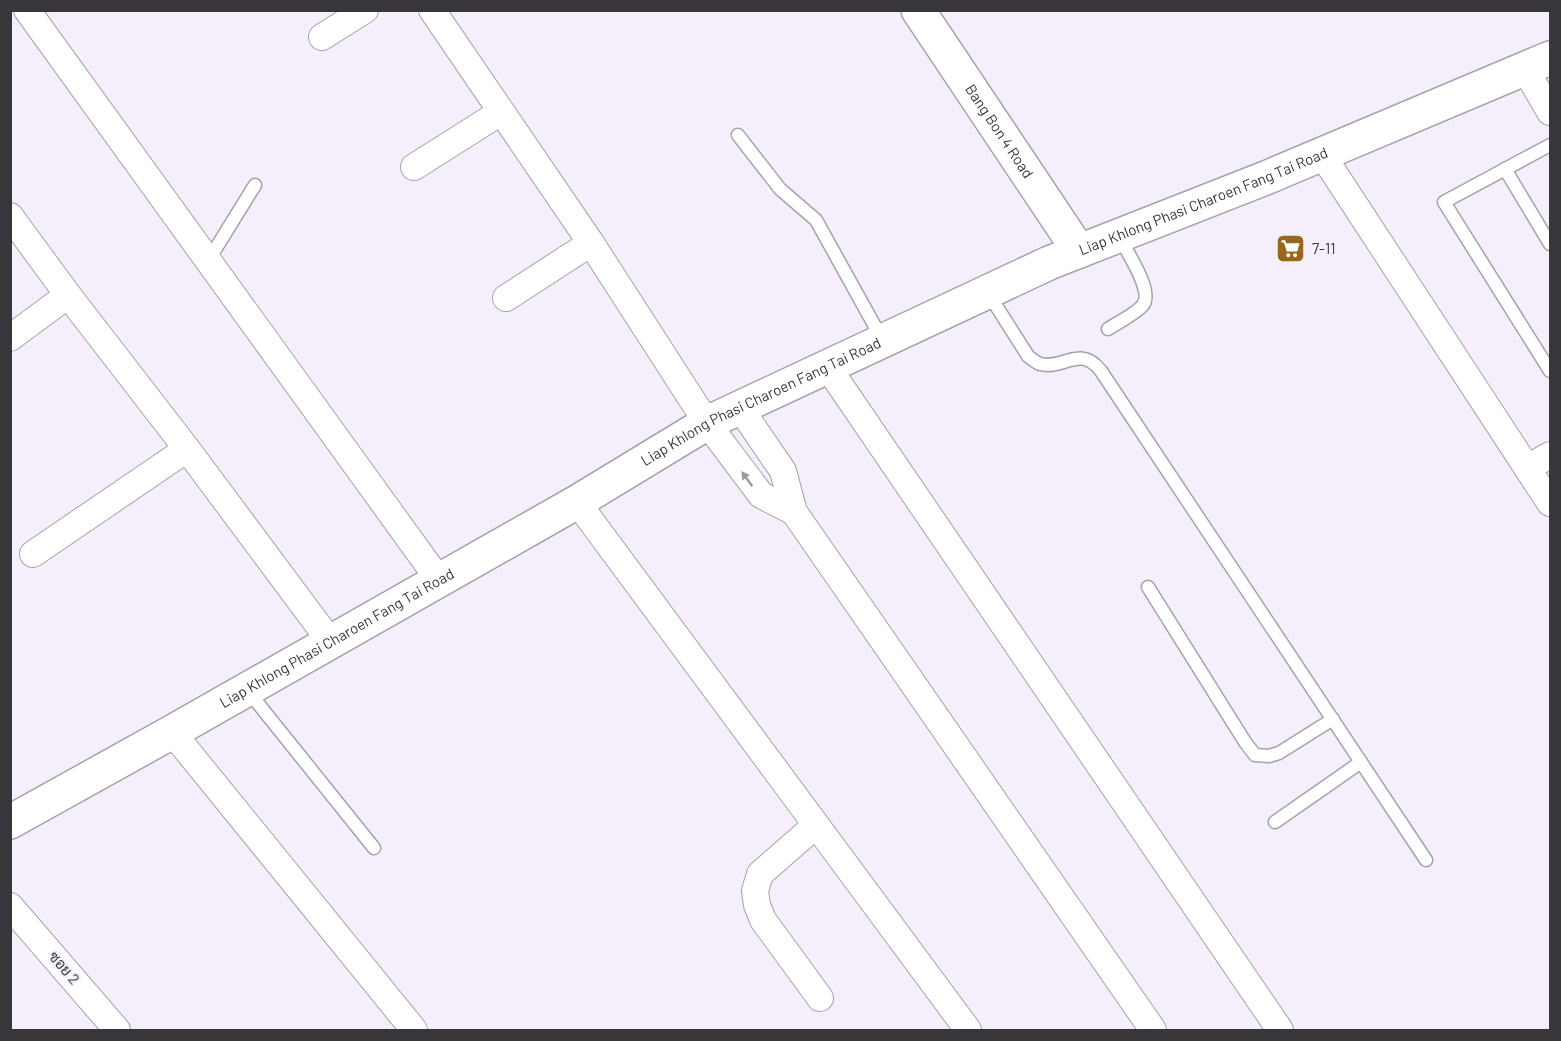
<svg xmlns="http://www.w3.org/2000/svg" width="1561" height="1041" viewBox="0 0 1561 1041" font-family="Barlow,Sarabun,sans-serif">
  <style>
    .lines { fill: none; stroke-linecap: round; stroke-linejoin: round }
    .lane-casing { stroke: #a6a2ad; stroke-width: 15 }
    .street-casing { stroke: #a6a2ad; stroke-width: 28 }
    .secondary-casing { stroke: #a6a2ad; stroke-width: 36 }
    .lane { stroke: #fff; stroke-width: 12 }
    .street { stroke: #fff; stroke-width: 26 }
    .secondary { stroke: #fff; stroke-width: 33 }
    .oneway { fill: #9c9a9c }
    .labels { text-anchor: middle; stroke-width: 4.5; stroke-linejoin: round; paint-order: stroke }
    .street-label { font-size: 15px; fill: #38363a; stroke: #f4effb }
    .poi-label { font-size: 15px; fill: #38363a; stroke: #f4effb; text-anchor: start }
  </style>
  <rect width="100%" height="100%" fill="#f4effb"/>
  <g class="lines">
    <defs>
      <g id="lane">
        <path d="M738,135L780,189L816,220L882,339"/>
        <path d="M1550,145L1444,202L1550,371"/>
        <path d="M1505,169L1550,244"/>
        <path d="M208,261L255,185"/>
        <path d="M988,293L1028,356C1032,359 1035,362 1040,364C1064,370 1080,344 1101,371L1426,860"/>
        <path d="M1108,329C1117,323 1137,313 1143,305C1154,291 1126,251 1119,236"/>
        <path d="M1148,587L1245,742L1255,755L1269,756L1279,753L1333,719"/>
        <path d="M248,691L374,848"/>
        <path d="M1275,822L1361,762"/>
      </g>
      <g id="street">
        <path d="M27,10L439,580"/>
        <path d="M432,10L591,243L707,423L761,495L794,512"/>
        <path d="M322,37L365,10"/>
        <path d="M1525,69L1550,112"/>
        <path d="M1321,153L1550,503"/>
        <path d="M414,167L501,112"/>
        <path d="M10,216L68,295L187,449L330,641"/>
        <path d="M506,298L591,243"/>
        <path d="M10,338L68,295"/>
        <path d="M827,366L1280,1030"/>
        <path d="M740,408L783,471L794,512L1153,1030"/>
        <path d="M1527,468L1550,455"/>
        <path d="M577,502L968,1030"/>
        <path d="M33,554L187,449"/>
        <path d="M172,732L414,1030"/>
        <path d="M816,825L760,874L755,891L757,905L763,920L820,998"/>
        <path d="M10,906L117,1030"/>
      </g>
      <g id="secondary">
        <path id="s1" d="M918,10L1079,251"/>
        <path id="s2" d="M10,822L172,732L577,502L707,423L1049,263L1268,177L1550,58"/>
      </g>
    </defs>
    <use href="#lane" class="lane-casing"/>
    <use href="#street" class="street-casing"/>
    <use href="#secondary" class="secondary-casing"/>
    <use href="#lane" class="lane"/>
    <use href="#street" class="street"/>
    <use href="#secondary" class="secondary"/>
  </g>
  <defs><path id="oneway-solid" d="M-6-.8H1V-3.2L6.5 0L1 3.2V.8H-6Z" transform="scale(1.5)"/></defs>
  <use class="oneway" href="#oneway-solid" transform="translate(747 479) rotate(-126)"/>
  <defs>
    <symbol id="supermarket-square" viewBox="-11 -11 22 22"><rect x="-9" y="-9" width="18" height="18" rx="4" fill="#99671b" stroke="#f4effb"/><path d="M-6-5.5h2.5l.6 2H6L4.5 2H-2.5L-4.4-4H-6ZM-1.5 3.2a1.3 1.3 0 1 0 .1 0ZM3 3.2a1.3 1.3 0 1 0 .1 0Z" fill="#fff"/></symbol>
  </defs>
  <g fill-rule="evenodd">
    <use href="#supermarket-square" x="1274" y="232" width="33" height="33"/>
  </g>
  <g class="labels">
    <g class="street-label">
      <text dy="5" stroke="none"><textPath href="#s1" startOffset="146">Bang Bon 4 Road</textPath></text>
      <text dy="5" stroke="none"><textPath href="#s2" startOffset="1347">Liap Khlong Phasi Charoen Fang Tai Road</textPath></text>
      <text dy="5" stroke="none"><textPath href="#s2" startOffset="861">Liap Khlong Phasi Charoen Fang Tai Road</textPath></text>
      <text dy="5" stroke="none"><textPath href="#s2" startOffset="375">Liap Khlong Phasi Charoen Fang Tai Road</textPath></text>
      <text transform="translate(64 968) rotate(49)" y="5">ซอย 2</text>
    </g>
    <g class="poi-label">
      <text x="1312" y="254">7-11</text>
    </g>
  </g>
  <rect width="1561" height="1041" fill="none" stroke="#38363a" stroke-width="24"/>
</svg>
